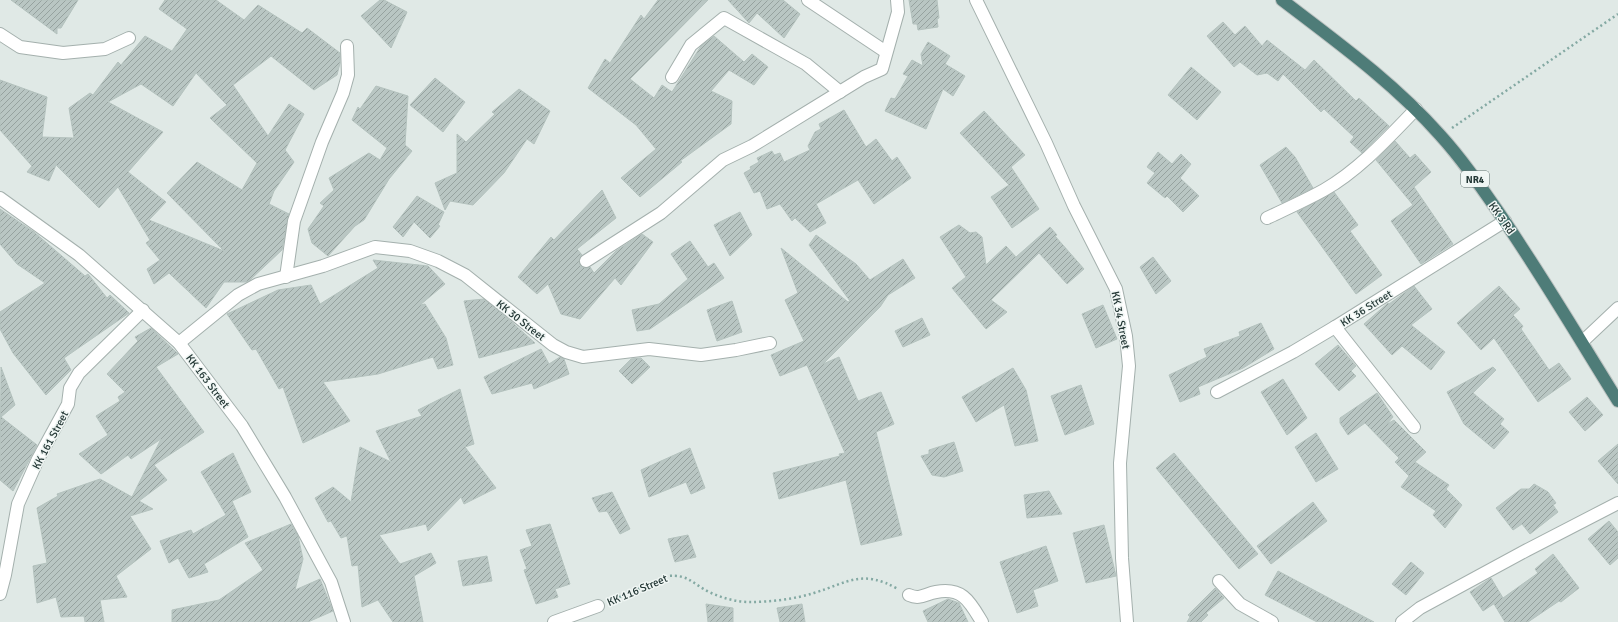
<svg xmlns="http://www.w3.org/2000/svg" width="1618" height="622" viewBox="0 0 1618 622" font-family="Signika,sans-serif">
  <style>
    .building { fill: url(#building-hatch); stroke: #b4c2be; fill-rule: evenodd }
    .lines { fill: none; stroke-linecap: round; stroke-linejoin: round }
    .minor-casing { stroke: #a4b0ad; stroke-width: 14 }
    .trunk-casing { stroke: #bdc3c2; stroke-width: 14 }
    .path { stroke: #84a9a3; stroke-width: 2.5; stroke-dasharray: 2 3; stroke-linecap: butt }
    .minor { stroke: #fff; stroke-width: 12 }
    .trunk { stroke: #4e7c78; stroke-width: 12 }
    .labels { text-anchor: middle; stroke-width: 3; stroke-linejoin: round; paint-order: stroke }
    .shield { fill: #f0f6f4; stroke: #60706e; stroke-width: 1 }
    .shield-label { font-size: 10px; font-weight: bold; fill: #233735 }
    .street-label { font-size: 11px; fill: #233735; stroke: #f0f6f4 }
  </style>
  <defs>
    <pattern id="building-hatch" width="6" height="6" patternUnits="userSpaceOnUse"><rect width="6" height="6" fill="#b9c6c3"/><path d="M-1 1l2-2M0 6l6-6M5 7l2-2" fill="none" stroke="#96a29f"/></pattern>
  </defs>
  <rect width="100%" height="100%" fill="#e0e9e6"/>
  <g class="building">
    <path d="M11,0H78L61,28H57V34Z"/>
    <path d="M165,0H216L244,20L258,5L302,33L307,28L340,53V63L337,75L314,90L271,56L233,85L268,136L289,104L304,114L285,150L294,162L274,191L269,204L289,214L282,250L250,280L246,282H224L206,308L169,273L154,284L147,269L160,260L146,243L150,240L118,187L99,208L56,165L49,181L27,172L32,166L0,130V80L47,97L42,137L74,138L69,108L90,93L93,95L118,62L121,65L145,36L172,51L187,29L159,9ZM196,73L227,105L210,118L257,163L242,190L197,162L167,193L224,251L149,220L166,202L128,172L163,132L108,102L141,84L173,106Z"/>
    <path d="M380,0H384L407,12L391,48L361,16Z"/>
    <path d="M658,0H708L630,79L654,98L662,85L672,92L701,46L714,36L744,62L752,54L768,67L754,85L729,70L711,91L732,101L731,124L680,161L682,162L640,197L621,178L656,149L636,125L588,88L605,59L610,63L641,15L644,19Z"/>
    <path d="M728,0H783L800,14L784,38L757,13L749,23Z"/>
    <path d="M909,0H937L939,18L937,19L938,27L918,30L917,24H913Z"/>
    <path d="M1223,22L1235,35L1245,26L1262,46L1267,40L1305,70L1314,60L1356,101L1359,98L1389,126L1362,153L1350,142L1354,137L1324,109L1321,112L1283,74L1278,81L1267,73L1257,75L1240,62L1234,67L1207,36Z"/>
    <path d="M928,42L950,56L945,64L965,76L953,96L943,89L926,129L885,111L891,98L895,99L908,76L903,74L912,60L923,66L921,54Z"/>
    <path d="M1191,67L1221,92L1197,120L1168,95Z"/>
    <path d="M435,78L465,102L443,132L410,105Z"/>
    <path d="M376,86L408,96L405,145L412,151L389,179L364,220L355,226L328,256L312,243L308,229L324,206L320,203L334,190L329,178L369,153L380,160L387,148L352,120L358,107L360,109Z"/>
    <path d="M519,89L550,111L534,144L527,139L504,173L473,205L450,201L445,210L435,183L457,173V134L466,142L495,114L492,112Z"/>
    <path d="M844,110L866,147L876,139L892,161L897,157L911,178L874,204L858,180L816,204L826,223L810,232L795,218L792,221L780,204L767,209L760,191L754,193L744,173L751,169L750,167L759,162L757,158L772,151L774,155L780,153L784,162L810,150L808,146L815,132L821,129L819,124Z"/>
    <path d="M984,111L1025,155L1011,167L1039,209L1012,228L991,197L1009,185L960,133Z"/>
    <path d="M1395,141L1410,158L1415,154L1431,172L1414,187L1453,244L1421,264L1391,221L1413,205L1376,160Z"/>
    <path d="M1286,147L1295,157L1313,188L1282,203L1260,165Z"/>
    <path d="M1158,152L1172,164L1181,154L1191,164L1180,178L1199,196L1183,212L1167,196L1165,198L1147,183L1155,173L1147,167Z"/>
    <path d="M602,190L616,218L577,249L582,255L579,261L580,265L586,268L590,267L594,273L616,251L642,234L653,242L621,285L615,278L580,319L561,314L548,284L537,294L518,277L551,237L554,240Z"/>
    <path d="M1334,192L1358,225L1350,231L1382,275L1356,294L1297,212Z"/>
    <path d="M417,196L444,212L438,225L440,226L430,238L414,222L403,237L393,227Z"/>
    <path d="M0,209L34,232L85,276L88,274L107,298L110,295L129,313L64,358L71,370L46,395L13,353L0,329V312L45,283L17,264L0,244Z"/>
    <path d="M740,212L752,235L730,256L714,225Z"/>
    <path d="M959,225L970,233L976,232L982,237L986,265L1006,246L1016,257L1050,227L1057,235L1055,236L1084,269L1067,284L1039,253L991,300L1007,312L986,329L952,288L966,277L940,237Z"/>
    <path d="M816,235L856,264L870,280L903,259L915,278L888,295L880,307L823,364L839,357L858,401L881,392L894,424L876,432L902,535L861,545L846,480L779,499L773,473L840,456L839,454L845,453L807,365L780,376L771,355L804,341L785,300L798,293L781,248L848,302L850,301L809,245Z"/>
    <path d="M690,241L708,267L714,263L724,278L650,329L637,331L632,310L659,304L688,279L671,254Z"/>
    <path d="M1153,257L1171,281L1156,294L1140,267Z"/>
    <path d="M373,260L428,266L445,284L420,305L425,304L446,338L453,365L438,369L433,357L378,374L323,382L350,421L303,443L283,387L279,389L256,349L252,350L227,314L278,290L311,285L320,304L378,268Z"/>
    <path d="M1414,286L1432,309L1411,325L1445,352L1431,370L1402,346L1392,355L1364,324L1388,303L1389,304Z"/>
    <path d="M1499,286L1520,309L1513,315L1523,326L1521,329L1549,370L1559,363L1571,379L1538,402L1494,338L1481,350L1457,323Z"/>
    <path d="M484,299L505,316L535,343L479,358L464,301Z"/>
    <path d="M732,301L742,332L717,341L707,310Z"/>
    <path d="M1103,305L1117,339L1096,348L1082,314Z"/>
    <path d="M922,318L930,335L903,347L895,331Z"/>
    <path d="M1261,323L1274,349L1243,368L1198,387L1200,394L1180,402L1169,375L1207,357L1204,349L1240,336L1239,332Z"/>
    <path d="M151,328L178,354L156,367L204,432L154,465L167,480L139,501L153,509L130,516L151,549L116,576L127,597L100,600L104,622H85L84,616L61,617L56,597L37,603L33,566L47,563L37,508L58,496L57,494L100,479L132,497L161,439L131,459L128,455L101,474L79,454L108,435L96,416L120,401L118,397L125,392L107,374L138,341L135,337Z"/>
    <path d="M1338,345L1356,366L1351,371L1356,376L1339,391L1315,364Z"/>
    <path d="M541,349L549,364L560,357L564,359L569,374L534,389L532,383L492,394L484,377Z"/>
    <path d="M641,358L650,367L632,384L619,371L631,359Z"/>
    <path d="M1,367L15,405L1,417L37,445L13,491L0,480Z"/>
    <path d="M1493,367L1496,370L1473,393L1504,419L1500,424L1509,432L1494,449L1464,424L1447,392Z"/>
    <path d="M1013,368L1026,390L1038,441L1015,446L1004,405L976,422L962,397Z"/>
    <path d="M1283,379L1307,418L1287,435L1261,392Z"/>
    <path d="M1081,385L1094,424L1065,435L1051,396Z"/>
    <path d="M460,389L474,444L465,447L496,488L464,504L461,497L428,531L426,524L379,535L400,564L431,553L436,563L414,576L423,622H393L378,600L362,607L358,565L352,566L347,536L341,538L331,521L328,522L315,498L333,487L351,502L360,447L391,462L376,431L422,416L418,410Z"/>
    <path d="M1377,393L1393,417L1387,424L1394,420L1426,452L1415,462L1449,485L1446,489L1462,505L1445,528L1433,515L1436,511L1401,487L1409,476L1395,462L1399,458L1365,423L1348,435L1340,423V418Z"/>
    <path d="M1587,397L1603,415L1585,431L1569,412Z"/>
    <path d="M1316,433L1338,469L1316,482L1295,447Z"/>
    <path d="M954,442L963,471L944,477L932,475L921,456L929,454V450Z"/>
    <path d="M1618,444V484L1598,461Z"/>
    <path d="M690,448L705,488L691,494L686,482L649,497L641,470Z"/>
    <path d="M233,453L251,492L232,501L248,537L204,564L208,572L189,578L178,558L169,563L160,541L191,530L193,534L226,515L201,472Z"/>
    <path d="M1174,453L1258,554L1239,569L1156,468Z"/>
    <path d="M1534,484L1548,492L1556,503L1553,505L1558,512L1530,534L1522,524L1513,530L1496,508L1521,489H1529Z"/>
    <path d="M1049,491L1062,514L1027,518L1024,495Z"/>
    <path d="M612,492L630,529L620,534L607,511L599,512L592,498Z"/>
    <path d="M1313,502L1327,521L1271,564L1257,546Z"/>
    <path d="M1609,521L1618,532V558L1610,565L1588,539Z"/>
    <path d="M291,524L298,536L303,559L295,590L320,579L333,611L308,622H172V610L219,600L263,570L245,543Z"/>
    <path d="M550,524L570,584L555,589L558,597L536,604L524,570L527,569L520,550L532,546L526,530Z"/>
    <path d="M1104,525L1116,576L1086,583L1073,533Z"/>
    <path d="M688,535L696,557L675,562L668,539Z"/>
    <path d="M1046,546L1058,581L1033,590L1038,606L1017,613L1000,562Z"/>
    <path d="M1553,554L1579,588L1561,602L1559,601L1528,622H1505L1494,604L1498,601L1483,611L1470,592L1491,578L1503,598L1538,573L1535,569Z"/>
    <path d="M487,556L492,581L463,586L458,561Z"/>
    <path d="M1411,562L1424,573L1406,595L1392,584Z"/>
    <path d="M1278,571L1374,622H1317L1265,595Z"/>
    <path d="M1215,588L1224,598L1206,613L1208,615L1201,622H1187L1190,617L1188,615Z"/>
    <path d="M948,599L959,603L968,622H928L923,611Z"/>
    <path d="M706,604L733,608V622H708Z"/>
    <path d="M802,604L805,622H780L777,608Z"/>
  </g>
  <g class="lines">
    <defs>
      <g id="minor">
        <path d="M808,0L886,52"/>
        <path d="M976,0L1046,143L1074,206L1116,289L1126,336L1129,366L1120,463L1122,558L1127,622"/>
        <path d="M0,34L20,47L63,53L105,49L129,38"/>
        <path d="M672,77L691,45L724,18L806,64L840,92"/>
        <path d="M0,198L79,255L179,343L242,426L285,497L331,582L344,622"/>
        <path d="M1267,218C1286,209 1306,200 1324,190C1359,170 1388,138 1416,109"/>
        <path d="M586,261L661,213L723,160L752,146L864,77L882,69L898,12L897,0"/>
        <path d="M286,277L294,221L322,142L343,93L348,75L347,46"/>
        <path d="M1582,342L1618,308"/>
        <path d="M179,343L238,295L258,284L323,266L375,247L410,251L438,261L465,275L553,345L566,352L583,357L649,349L701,355L736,350L770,343"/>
        <path d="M1217,392L1293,352L1335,327"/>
        <path d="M1414,427L1335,327L1505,221"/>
        <path d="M1219,581L1240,604L1272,622"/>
        <path d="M0,594L5,575L18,504L38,459L68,404L70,388L79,373L143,310"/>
        <path d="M909,595C920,600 925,594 936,592C963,587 970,602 982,622"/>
        <path d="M554,622L598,606"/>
        <path d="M1402,622L1420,608L1527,550L1618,503"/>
      </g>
      <path id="trunk" d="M1282,0C1337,42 1394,83 1440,135C1461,158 1479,184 1497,210C1540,272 1578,337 1618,401"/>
    </defs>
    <use href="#minor" class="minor-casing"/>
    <use href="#trunk" class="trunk-casing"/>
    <g class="path">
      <path d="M1452,128L1618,14"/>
      <path d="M610,601L668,576C688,574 693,584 709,592C722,598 736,602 750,602C770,602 795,599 814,593C849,582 862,569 898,589"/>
    </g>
    <use href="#minor" class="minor"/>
    <use href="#trunk" class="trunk"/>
  </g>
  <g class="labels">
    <rect class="shield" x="1461" y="171" width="28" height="16" rx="3"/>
    <g class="shield-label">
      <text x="1475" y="183">NR4</text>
    </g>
    <g class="street-label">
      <text transform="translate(1502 218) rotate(55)" y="4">KK 3 Rd</text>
      <text transform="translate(1366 308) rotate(-32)" y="4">KK 36 Street</text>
      <text transform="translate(521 320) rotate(38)" y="4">KK 30 Street</text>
      <text transform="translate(1121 320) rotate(79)" y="4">KK 34 Street</text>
      <text transform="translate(208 381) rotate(53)" y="4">KK 163 Street</text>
      <text transform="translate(50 440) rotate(-62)" y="4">KK 161 Street</text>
      <text transform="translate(637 590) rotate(-23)" y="4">KK 116 Street</text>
    </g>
  </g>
</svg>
